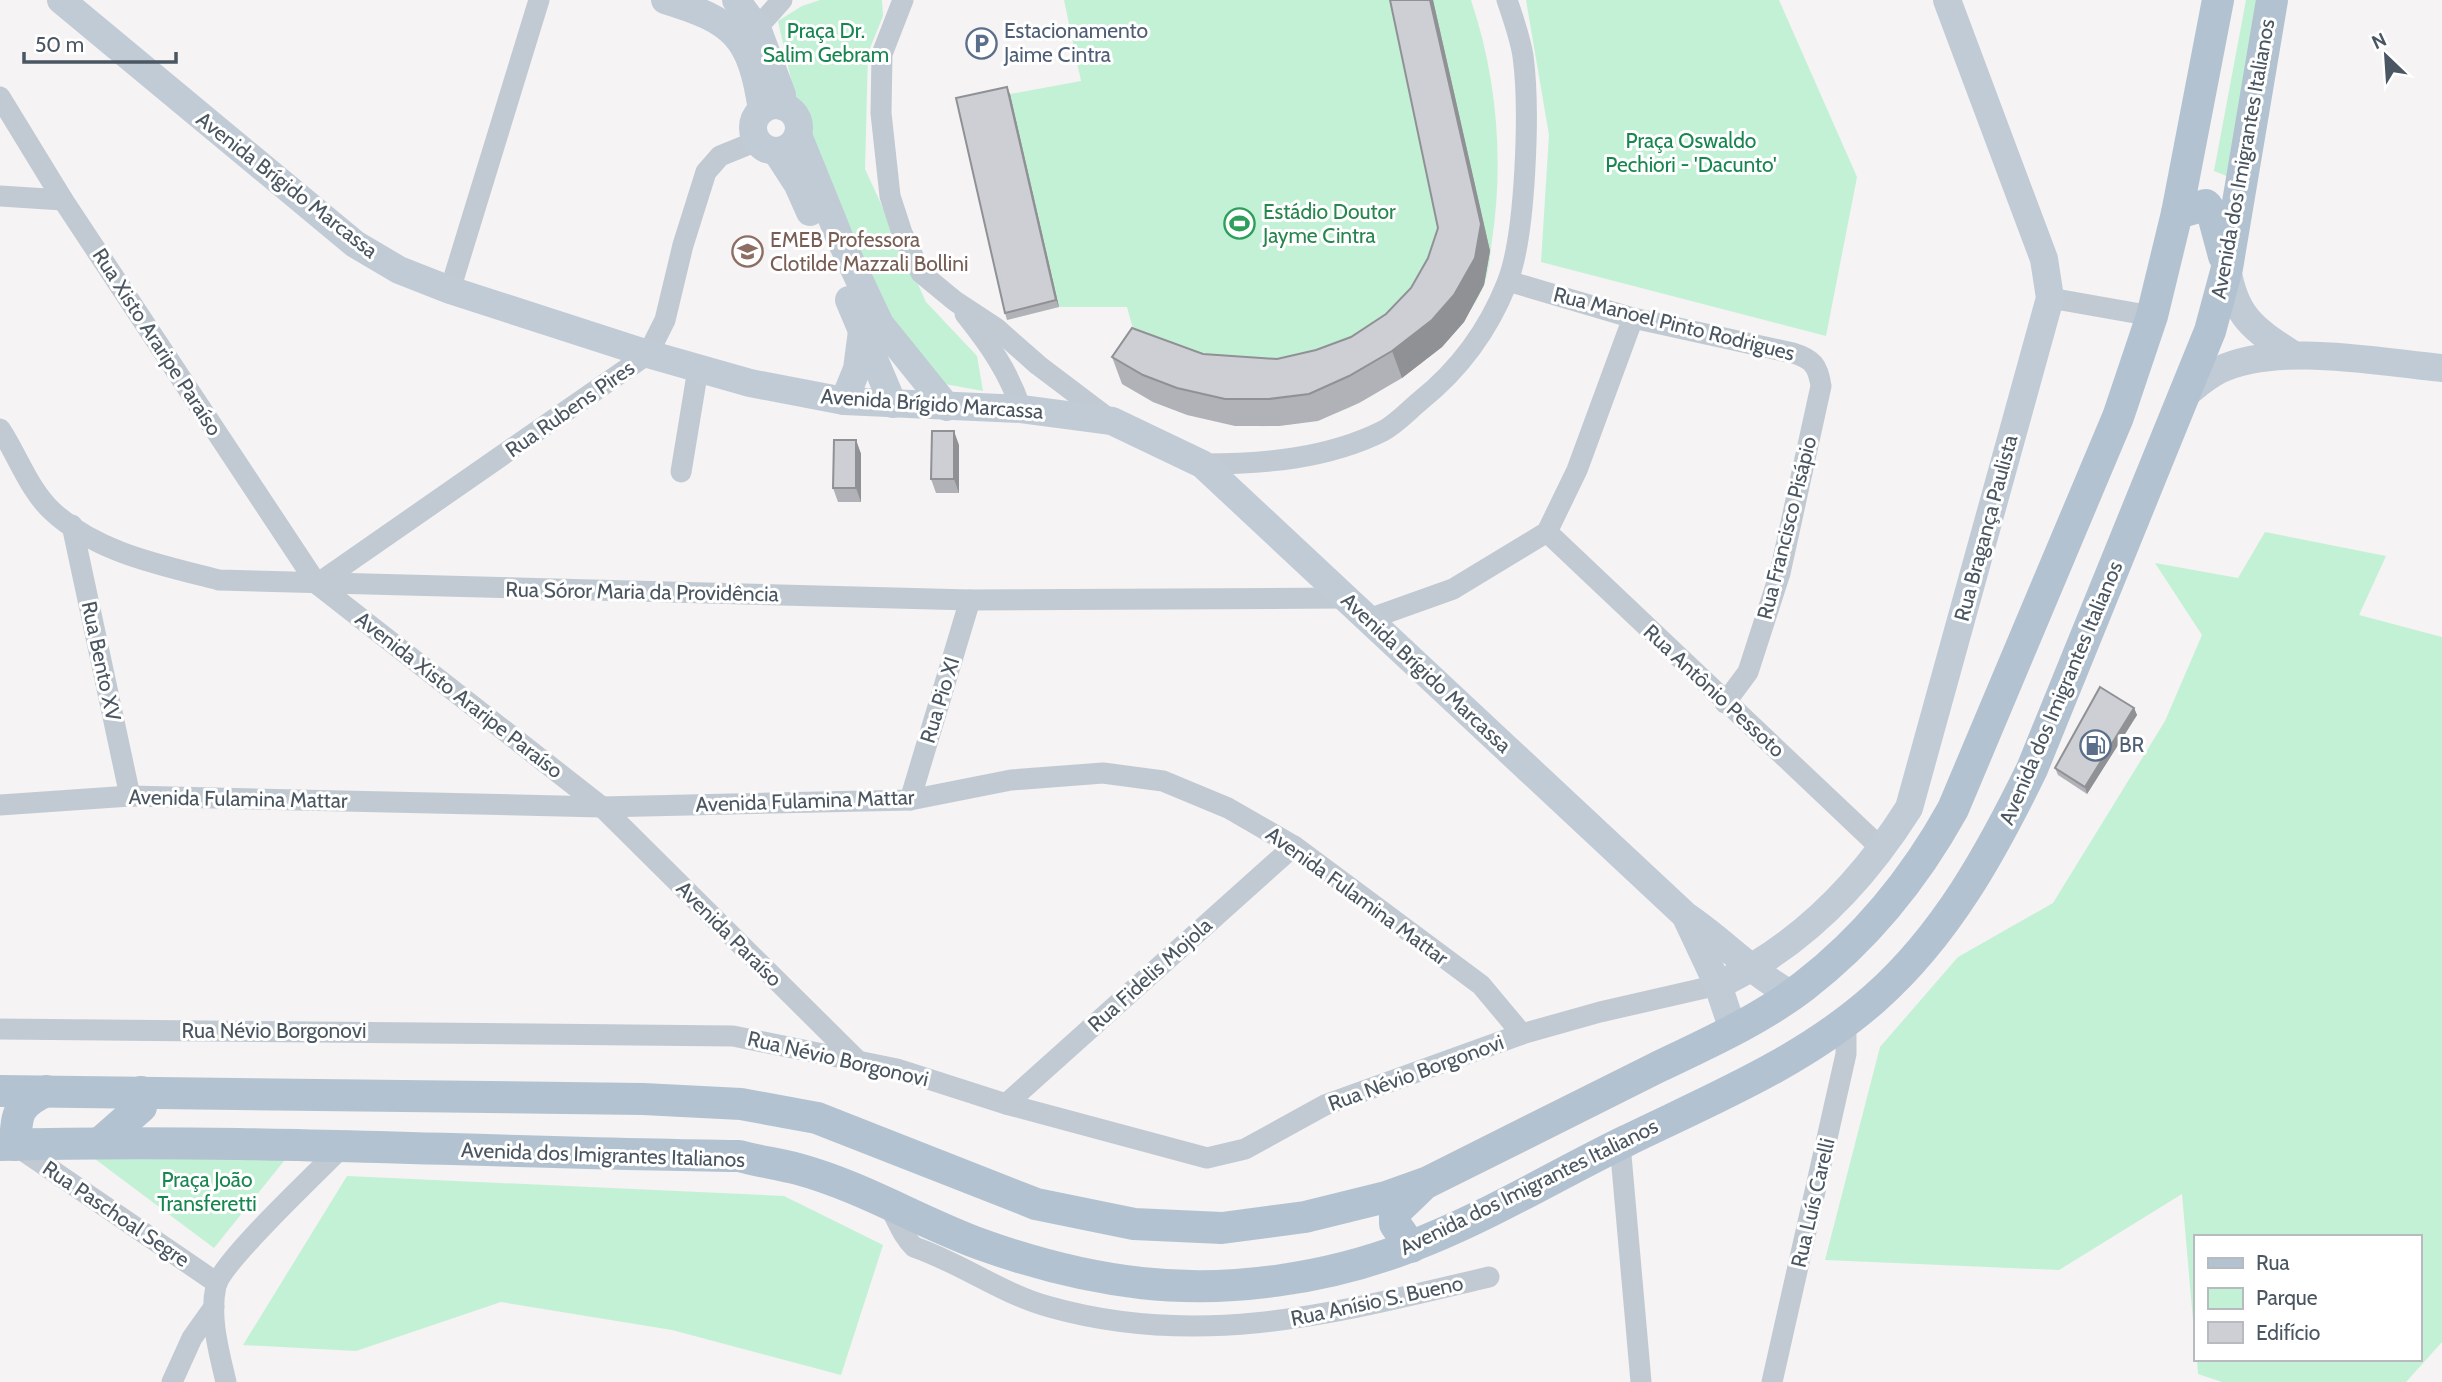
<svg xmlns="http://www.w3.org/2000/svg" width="2442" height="1382" viewBox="0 0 2442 1382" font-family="Cabin,sans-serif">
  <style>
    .green { fill: #c3f1d5 }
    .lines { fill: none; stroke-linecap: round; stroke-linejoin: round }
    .street { stroke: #c1cad2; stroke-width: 21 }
    .secondary { stroke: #c1cbd6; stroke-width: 28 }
    .primary { stroke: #b3c2d1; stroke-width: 32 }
    .wall { fill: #b0b2b7 }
    .shaded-wall { fill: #909195 }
    .building { fill: #cdcfd5; stroke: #909195; stroke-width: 2 }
    .labels { text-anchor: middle; stroke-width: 6; stroke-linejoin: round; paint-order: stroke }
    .park-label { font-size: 21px; fill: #17864f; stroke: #fff }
    .service-label { font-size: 21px; fill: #4e5e75; stroke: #fff; text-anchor: start }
    .street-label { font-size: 21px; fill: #4a5661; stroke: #fff }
    .leisure-label { font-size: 21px; fill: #27864d; stroke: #fff; text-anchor: start }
    .education-label { font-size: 21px; fill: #785e54; stroke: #fff; text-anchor: start }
  </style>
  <rect width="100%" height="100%" fill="#f5f3f3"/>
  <g class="green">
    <path d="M820,0H882L883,16L868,53L865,169L926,302L977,356L983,391L945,384L893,324L797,106L778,21L802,6Z"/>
    <path d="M1064,0H1471C1497,77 1504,161 1492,240C1490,255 1489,274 1483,287C1471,316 1450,334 1427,355C1339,433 1261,444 1153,402L1127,307H1059L1007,320L1010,94L1081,81Z"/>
    <path d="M1526,0H1779L1857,177L1826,336L1541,262L1549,135Z"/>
    <path d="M2246,0H2259L2229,177L2214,171Z"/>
    <path d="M2265,532L2386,556L2359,615L2442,637V1342L2406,1382H2222L2198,1374L2197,1359H2419V1237H2195V1343L2182,1194L2059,1270L1825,1260L1880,1047L1958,957L2053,903L2165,721L2202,635L2155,563L2238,578Z"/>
    <path d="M83,1150L292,1151L214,1248Z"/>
    <path d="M347,1176L784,1196L883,1245L841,1375L672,1330L501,1302L356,1351L243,1345Z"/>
  </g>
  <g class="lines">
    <g class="street">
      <path d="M903,0L882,54L881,113L890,196L902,233L921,273L955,301L996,328L1038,365L1112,421"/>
      <path d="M757,28L782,0"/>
      <path d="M0,97L63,200L317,584L602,807L857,1060"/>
      <path d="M0,196L63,200"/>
      <path d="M1508,281L1633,318L1793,353C1813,359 1818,366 1821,386L1780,573L1748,672L1725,703"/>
      <path d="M450,290L539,0"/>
      <path d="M2050,298L2152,316"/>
      <path d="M965,314C989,344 1009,372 1021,409"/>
      <path d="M0,429C17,454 29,490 52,511C97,553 161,565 219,580L970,600L1345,598"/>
      <path d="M1202,464C1263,464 1327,459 1383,431C1396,424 1408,411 1420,401C1460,369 1488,331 1507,283C1526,236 1530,108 1523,56C1520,37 1513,18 1507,0"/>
      <path d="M681,472L698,369"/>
      <path d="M72,525L130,796"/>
      <path d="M1547,532L1883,850"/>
      <path d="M317,584L648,354L665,320L683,245L706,172L720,156L757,141"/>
      <path d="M1369,619L1453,589L1547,532L1577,470L1633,318"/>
      <path d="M910,800L970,600"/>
      <path d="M0,805L130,796L602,807L910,800L1011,780L1103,773L1163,781L1228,808L1294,846L1481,985L1522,1034"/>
      <path d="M0,1029L733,1036L897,1069L1006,1104L1207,1158L1245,1149L1325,1105L1522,1034L1600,1012L1718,985"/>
      <path d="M1006,1104L1294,846"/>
      <path d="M1620,1144L1641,1382"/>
      <path d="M15,1145L217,1283"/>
      <path d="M887,1203C897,1218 902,1236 914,1247C961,1263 1002,1294 1050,1307C1203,1350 1340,1312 1489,1277"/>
      <path d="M172,1382L192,1338L214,1307"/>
      <path d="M226,1382C219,1352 209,1317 216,1286C222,1261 319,1171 342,1147"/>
      <path d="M1772,1382L1846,1054V1022"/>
    </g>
    <g class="secondary">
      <path d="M61,0L355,244L399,270L450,290L648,354L750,383L844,401L1021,409L1112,421L1202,464L1686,916C1722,940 1753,974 1791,994"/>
      <path d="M665,0C734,21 751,36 762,110"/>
      <path d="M736,0L757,28L782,95V106"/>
      <circle cx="776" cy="128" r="23"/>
      <path d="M798,135L841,241L880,324L947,407"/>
      <path d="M776,151L798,185L810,212"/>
      <path d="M2227,268C2235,316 2252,328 2292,354"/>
      <path d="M849,300L893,404"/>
      <path d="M2188,392C2198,384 2207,376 2219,370C2278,342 2378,362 2442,368"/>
      <path d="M844,401L857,369L862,331"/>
      <path d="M1687,919L1718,985L1733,1030"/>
      <path d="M1718,985C1800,947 1861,884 1909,808L2050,298L2044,259L1947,0"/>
    </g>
    <g class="primary">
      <path d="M2177,213L2206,205L2213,215L2224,256"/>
      <path d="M0,1091L643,1099L741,1104L817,1118L1036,1204L1134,1224L1222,1228L1305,1217L1386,1197L1428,1182C1504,1144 1580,1106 1656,1068C1706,1044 1760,1020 1804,986C1866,938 1916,876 1953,809L2118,417L2152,316L2177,213L2218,0"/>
      <path d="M100,1143L141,1107V1092"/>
      <path d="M0,1145C246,1138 493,1153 739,1156C758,1161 778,1164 798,1169C861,1186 918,1221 980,1244C1030,1262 1087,1277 1141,1283C1229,1293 1326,1279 1409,1247C1484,1219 1554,1176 1626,1141C1712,1099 1803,1062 1875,998C1946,935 1991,853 2032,769L2210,331L2227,268L2272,0"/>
      <path d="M15,1145C17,1114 16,1105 46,1091"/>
      <path d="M1411,1247L1395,1224V1212L1421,1187"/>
    </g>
  </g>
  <g class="wall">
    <path d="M1390,0H1433L1490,251L1484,285L1464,322L1442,347L1402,378L1359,403L1318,421L1279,426H1235L1187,415L1153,402L1122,384L1112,357L1203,354L1277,359L1316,350L1351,337L1386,314L1411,288L1428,258L1438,228Z"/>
    <path d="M1010,94L1059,307L1007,320L1005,313Z"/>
    <path d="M856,440L861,454V502H838L833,488Z"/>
    <path d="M959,445V493H936L931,479Z"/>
    <path d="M2134,708L2137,715L2087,794L2058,775L2055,768Z"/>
  </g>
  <g class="shaded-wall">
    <path d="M1430,0H1433L1490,251L1484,285L1464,322L1442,347L1402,378L1392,351L1454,295Z"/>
    <path d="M1007,87L1010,94L1059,307L1056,300Z"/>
    <path d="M954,431L959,445V493L954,479Z"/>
    <path d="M856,440L861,454V502L856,488Z"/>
    <path d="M2134,708L2137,715L2087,794L2085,787Z"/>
  </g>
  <g class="building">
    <path d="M1390,0H1430L1481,224L1475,258L1454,295L1432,320L1392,351L1349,376L1309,394L1269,399H1225L1177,388L1143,375L1112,357L1132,328L1203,354L1277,359L1316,350L1351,337L1386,314L1411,288L1428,258L1438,228Z"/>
    <path d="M1007,87L1056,300L1005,313L956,98Z"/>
    <path d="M932,431H954V479H931Z"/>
    <path d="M834,440H856V488H833Z"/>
    <path d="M2100,687L2134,708L2085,787L2055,768Z"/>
  </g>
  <defs>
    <symbol id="parking-ring" viewBox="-11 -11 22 22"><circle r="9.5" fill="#fff" stroke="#5c6f8a" stroke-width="1.5"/><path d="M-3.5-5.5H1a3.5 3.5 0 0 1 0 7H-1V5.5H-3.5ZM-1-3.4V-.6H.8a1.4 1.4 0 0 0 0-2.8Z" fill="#5c6f8a"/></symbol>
    <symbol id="stadium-ring" viewBox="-11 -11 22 22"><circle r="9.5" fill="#fff" stroke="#2e9e5b" stroke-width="1.5"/><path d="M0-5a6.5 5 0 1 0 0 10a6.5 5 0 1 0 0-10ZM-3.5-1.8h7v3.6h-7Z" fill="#2e9e5b"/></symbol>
    <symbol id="school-ring" viewBox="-11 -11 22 22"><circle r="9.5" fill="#fff" stroke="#8d6e63" stroke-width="1.5"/><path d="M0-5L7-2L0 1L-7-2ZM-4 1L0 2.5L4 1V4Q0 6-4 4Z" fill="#8d6e63"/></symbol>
    <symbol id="fuel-ring" viewBox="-11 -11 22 22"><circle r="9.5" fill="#fff" stroke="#5c6f8a" stroke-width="1.5"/><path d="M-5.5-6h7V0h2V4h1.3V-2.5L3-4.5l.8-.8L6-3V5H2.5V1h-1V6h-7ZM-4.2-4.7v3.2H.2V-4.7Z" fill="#5c6f8a"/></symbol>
  </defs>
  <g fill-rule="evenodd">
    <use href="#parking-ring" x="964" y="26" width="35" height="35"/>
    <use href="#stadium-ring" x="1222" y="206" width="35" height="35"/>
    <use href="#school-ring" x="730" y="234" width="35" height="35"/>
    <use href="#fuel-ring" x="2078" y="728" width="35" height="35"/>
  </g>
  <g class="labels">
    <g class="park-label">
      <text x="826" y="38">Praça Dr.<tspan x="826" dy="24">Salim Gebram</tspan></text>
      <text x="1691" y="148">Praça Oswaldo<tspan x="1691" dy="24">Pechiori - 'Dacunto'</tspan></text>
      <text x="207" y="1187">Praça João<tspan x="207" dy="24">Transferetti</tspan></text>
    </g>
    <g class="service-label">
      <text x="1004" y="38">Estacionamento<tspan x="1004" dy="24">Jaime Cintra</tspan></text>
      <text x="2119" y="752">BR</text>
    </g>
    <g class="street-label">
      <text transform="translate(2243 159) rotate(-80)" y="7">Avenida dos Imigrantes Italianos</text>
      <text transform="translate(287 185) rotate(38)" y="7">Avenida Brígido Marcassa</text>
      <text transform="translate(1674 324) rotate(14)" y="7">Rua Manoel Pinto Rodrigues</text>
      <text transform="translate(157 342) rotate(57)" y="7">Rua Xisto Araripe Paraíso</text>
      <text transform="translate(932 404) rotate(4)" y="7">Avenida Brígido Marcassa</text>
      <text transform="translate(570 409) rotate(-35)" y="7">Rua Rubens Pires</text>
      <text transform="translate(1787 528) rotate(-76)" y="7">Rua Francisco Pisápio</text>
      <text transform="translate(1986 528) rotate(-75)" y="7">Rua Bragança Paulista</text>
      <text transform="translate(642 592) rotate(1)" y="7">Rua Sóror Maria da Providência</text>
      <text transform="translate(101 661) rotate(78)" y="7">Rua Bento XV</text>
      <text transform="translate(1426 673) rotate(43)" y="7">Avenida Brígido Marcassa</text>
      <text transform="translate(1714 691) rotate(43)" y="7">Rua Antônio Pessoto</text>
      <text transform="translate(2061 693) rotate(-67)" y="7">Avenida dos Imigrantes Italianos</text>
      <text transform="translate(459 695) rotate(38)" y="7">Avenida Xisto Araripe Paraíso</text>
      <text transform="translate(940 700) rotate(-73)" y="7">Rua Pio XI</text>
      <text transform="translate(238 799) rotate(1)" y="7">Avenida Fulamina Mattar</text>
      <text transform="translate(805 801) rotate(-2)" y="7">Avenida Fulamina Mattar</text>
      <text transform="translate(1357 896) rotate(36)" y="7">Avenida Fulamina Mattar</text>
      <text transform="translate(729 934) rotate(45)" y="7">Avenida Paraíso</text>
      <text transform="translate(1150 975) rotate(-42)" y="7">Rua Fidelis Mojola</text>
      <text x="274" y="1038">Rua Névio Borgonovi</text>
      <text transform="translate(838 1059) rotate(13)" y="7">Rua Névio Borgonovi</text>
      <text transform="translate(1416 1073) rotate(-20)" y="7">Rua Névio Borgonovi</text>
      <text transform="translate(603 1155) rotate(2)" y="7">Avenida dos Imigrantes Italianos</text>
      <text transform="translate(1529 1187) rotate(-26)" y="7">Avenida dos Imigrantes Italianos</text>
      <text transform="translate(1813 1203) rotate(-77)" y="7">Rua Luís Carelli</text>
      <text transform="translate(116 1214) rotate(34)" y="7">Rua Paschoal Segre</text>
      <text transform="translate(1377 1301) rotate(-12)" y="7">Rua Anísio S. Bueno</text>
    </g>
    <g class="leisure-label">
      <text x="1263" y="219">Estádio Doutor<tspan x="1263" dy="24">Jayme Cintra</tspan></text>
    </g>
    <g class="education-label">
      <text x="770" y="247">EMEB Professora<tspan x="770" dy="24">Clotilde Mazzali Bollini</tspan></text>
    </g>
  </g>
  <rect x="2194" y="1235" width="228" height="126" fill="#ffffff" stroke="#b7bbc0" stroke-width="2"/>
  <rect x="2208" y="1258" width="35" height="10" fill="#b3c2d1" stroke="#b7bbc0" stroke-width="2"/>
  <text x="2256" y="1270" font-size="21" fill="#4a5661">Rua</text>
  <rect x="2208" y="1288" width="35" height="21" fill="#c3f1d5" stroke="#b7bbc0" stroke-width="2"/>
  <text x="2256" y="1305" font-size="21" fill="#4a5661">Parque</text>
  <rect x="2208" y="1322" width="35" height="21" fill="#cdcfd5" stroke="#b7bbc0" stroke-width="2"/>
  <text x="2256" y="1340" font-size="21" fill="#4a5661">Edifício</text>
  <g transform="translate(2386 56) rotate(335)" stroke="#ffffff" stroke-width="5" paint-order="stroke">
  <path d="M0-5L12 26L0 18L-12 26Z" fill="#4a5661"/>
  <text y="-10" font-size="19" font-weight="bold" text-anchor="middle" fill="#4a5661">N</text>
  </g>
  <path d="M24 52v10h152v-10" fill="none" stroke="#4a5661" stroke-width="3.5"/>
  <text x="35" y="52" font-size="21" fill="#4a5661" stroke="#ffffff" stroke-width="5" paint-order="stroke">50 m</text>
</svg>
